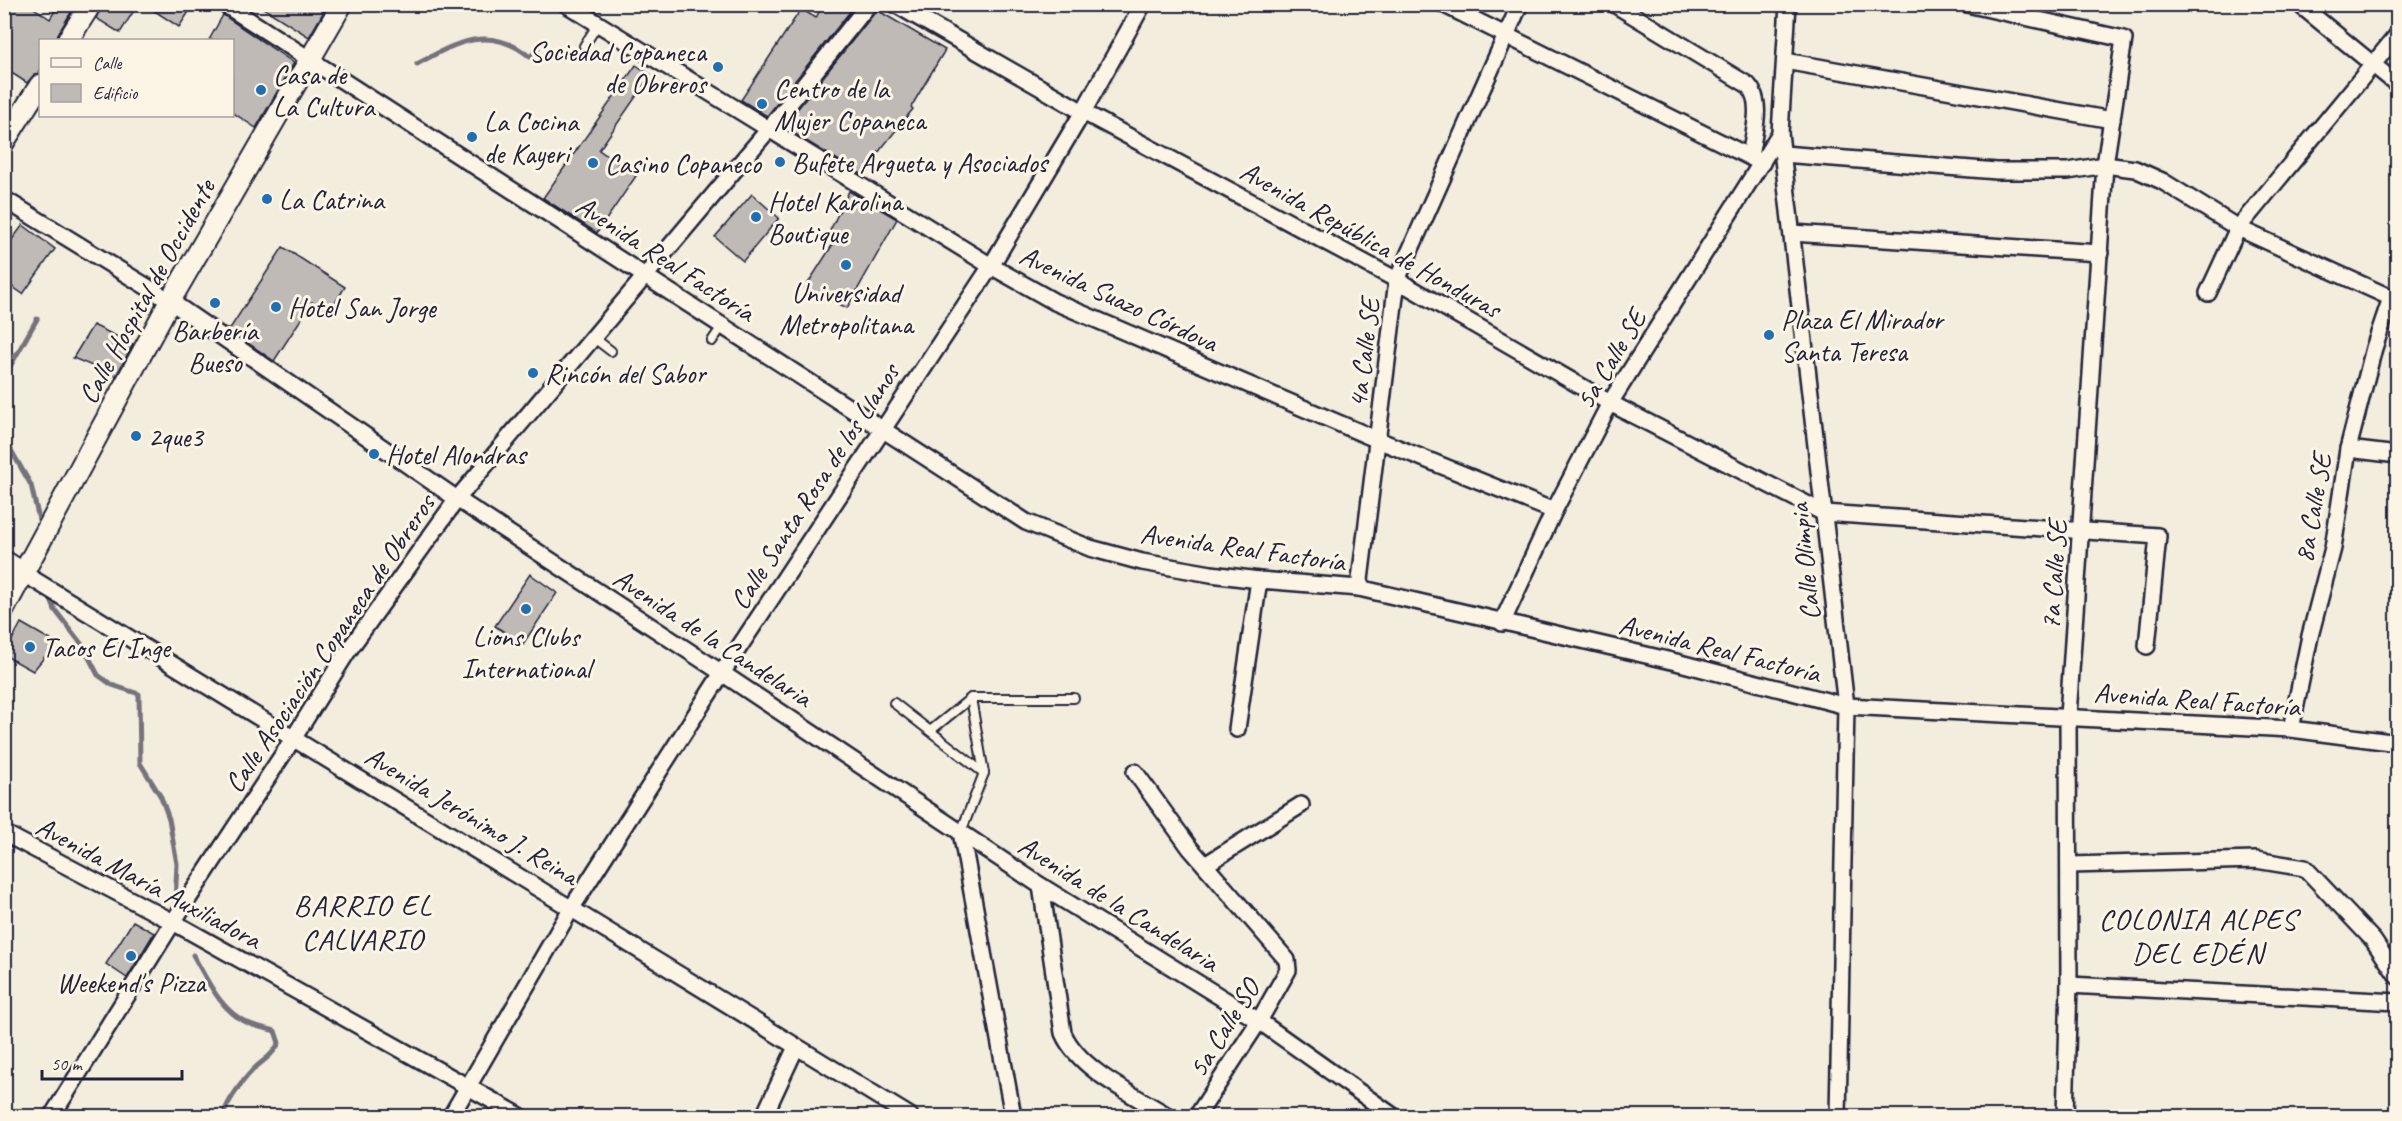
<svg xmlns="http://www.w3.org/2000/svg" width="2402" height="1121" viewBox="0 0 2402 1121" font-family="Caveat,sans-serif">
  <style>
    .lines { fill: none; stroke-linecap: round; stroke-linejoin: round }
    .stream { stroke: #75727b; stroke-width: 5 }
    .building { fill: #bfbab6; stroke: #22223b; stroke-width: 1.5 }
    .service-casing { stroke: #22223b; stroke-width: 12 }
    .minor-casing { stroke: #22223b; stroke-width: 20 }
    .tertiary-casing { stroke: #22223b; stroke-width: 24 }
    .service { stroke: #fcf5e5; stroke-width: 8 }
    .minor { stroke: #fcf5e5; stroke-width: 15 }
    .tertiary { stroke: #fcf5e5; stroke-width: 20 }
    .poi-dot { fill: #1f6fb2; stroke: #fcf5e5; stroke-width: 2 }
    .labels { text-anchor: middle; stroke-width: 6; stroke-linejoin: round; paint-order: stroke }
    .poi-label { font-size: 28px; fill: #22223b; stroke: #fcf5e5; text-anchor: start }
    .street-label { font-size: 28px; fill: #22223b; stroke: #fcf5e5 }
    .neighbourhood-label { font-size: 30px; letter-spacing: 1.5px; fill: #22223b; stroke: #fcf5e5 }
  </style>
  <rect width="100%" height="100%" fill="#f3edde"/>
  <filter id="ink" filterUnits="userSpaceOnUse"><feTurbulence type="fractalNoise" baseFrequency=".0167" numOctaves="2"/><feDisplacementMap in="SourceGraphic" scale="12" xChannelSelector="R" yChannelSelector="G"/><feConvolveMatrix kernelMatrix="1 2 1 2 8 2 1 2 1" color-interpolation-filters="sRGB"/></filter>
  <g filter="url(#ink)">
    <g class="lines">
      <g class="stream">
        <path d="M417,64C457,42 490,24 530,57L538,49"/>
        <path d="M4,377L37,319"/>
        <path d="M4,438L31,485L40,524"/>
        <path d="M49,594L55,610L83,646L98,675L112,685L139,694L140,763L161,797L169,819L177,864L175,902"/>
        <path d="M193,955C207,979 220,1011 248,1023C256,1027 266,1028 275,1031L279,1043C273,1054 267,1058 257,1066C245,1077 227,1101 223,1116"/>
      </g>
    </g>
    <g class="building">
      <path d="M4,4H28L50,19L59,4H76L58,34L56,40H40V73L34,75L27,83L4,68Z"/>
      <path d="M103,4H138L120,33L96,18Z"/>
      <path d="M144,4H194L179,27Z"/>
      <path d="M257,4H328L309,37Z"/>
      <path d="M823,4H856L767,116L741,100L801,9L816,18Z"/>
      <path d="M877,10L945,50L911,107L913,109L861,174L783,127Z"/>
      <path d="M223,15L294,63L256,128L232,112V40H209Z"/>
      <path d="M636,65L651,75L599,150L636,176L597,233L543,198Z"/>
      <path d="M849,191L897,219L847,308L805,288L835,241L827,237Z"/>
      <path d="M752,194L779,218L743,261L715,237Z"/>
      <path d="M23,225L55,249L23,294L4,281V250Z"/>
      <path d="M283,247L345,287L329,313L312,302L274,361L229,330Z"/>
      <path d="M93,325L133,344L116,376L73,358Z"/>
      <path d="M530,574L557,593L523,644L495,626Z"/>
      <path d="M21,623L56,643L33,671L4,655Z"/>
      <path d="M133,921L154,933L127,978L106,964Z"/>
    </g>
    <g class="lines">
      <defs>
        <g id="service">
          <path d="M584,46L598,24"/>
          <path d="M594,338L611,351"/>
          <path d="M712,341L723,325"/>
          <path d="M894,703L984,773"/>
          <path d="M930,731L971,698"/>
          <path d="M961,832L984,773L971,698H1074"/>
        </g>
        <g id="minor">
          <path d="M224,4L1026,522L1090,548L1142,562L1211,574L1259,580L1359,588L1676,662L1846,706L2291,729L2398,743"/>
          <path d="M566,4L991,266L1055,302L1378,440L1554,511"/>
          <path d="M895,4L1083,112L1397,280L1610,403L1824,513L2158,536L2147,646"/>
          <path d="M1443,4L1762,163"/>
          <path d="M1614,4L1748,85C1764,102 1753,135 1750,157"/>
          <path d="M1788,4L1780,133L1846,706L1838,1116"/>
          <path d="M1967,4L2124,39L2105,165L2068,716L2069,985L2065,1116"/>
          <path d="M2299,4L2398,85"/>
          <path d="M1785,61L2112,120"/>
          <path d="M1783,154L1997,171H2068L2105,165L2135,169L2162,181L2238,228L2398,301"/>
          <path d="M4,199L170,301L457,499L722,673L1041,886L1259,1021L1393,1116"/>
          <path d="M1792,233L2100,253"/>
          <path d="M2208,293L2238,228L2398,34"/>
          <path d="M2348,449L2398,455"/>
          <path d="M23,573L910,1116"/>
          <path d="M1359,588L1397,280L1520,4"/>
          <path d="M1502,623L1554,511L1610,403L1780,133"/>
          <path d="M1237,729L1259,580"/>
          <path d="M2291,729L2310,636L2333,548L2348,449L2374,348L2391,298"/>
          <path d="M1135,772L1190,848L1287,960L1288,970L1259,1021L1197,1116"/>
          <path d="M961,832L1013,1116"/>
          <path d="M4,833L173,922L520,1116"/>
          <path d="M1205,865L1301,805"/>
          <path d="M2070,865L2256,860L2305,868L2373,940L2398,977"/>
          <path d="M1041,886L1063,1033C1079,1070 1134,1095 1168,1116"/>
          <path d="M2069,985L2398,1002"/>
          <path d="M52,1116L173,922L293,739L346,654L457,499L769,129L869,4"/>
          <path d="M451,1116L571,909L722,673L991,266L1083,112L1143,4"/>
          <path d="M764,1116L796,1047"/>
        </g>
        <g id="tertiary">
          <path d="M68,40L91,4"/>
          <path d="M4,142L40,85"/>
          <path d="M4,561L23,573"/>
          <path d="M4,609L170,301L342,4"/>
        </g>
      </defs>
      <use href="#service" class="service-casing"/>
      <use href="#minor" class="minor-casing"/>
      <use href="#tertiary" class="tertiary-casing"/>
      <use href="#service" class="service"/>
      <use href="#minor" class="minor"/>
      <use href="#tertiary" class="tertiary"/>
    </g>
  </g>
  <g class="poi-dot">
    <circle cx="718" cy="67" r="6"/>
    <circle cx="261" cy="90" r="6"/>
    <circle cx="762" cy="104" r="6"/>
    <circle cx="472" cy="137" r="6"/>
    <circle cx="780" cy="162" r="6"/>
    <circle cx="593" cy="163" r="6"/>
    <circle cx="267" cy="199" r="6"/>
    <circle cx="756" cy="217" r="6"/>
    <circle cx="846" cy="265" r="6"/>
    <circle cx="215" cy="303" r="6"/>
    <circle cx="276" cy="307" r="6"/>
    <circle cx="1769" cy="335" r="6"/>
    <circle cx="533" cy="373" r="6"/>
    <circle cx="136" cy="436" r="6"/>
    <circle cx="374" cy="454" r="6"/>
    <circle cx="526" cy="609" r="6"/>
    <circle cx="30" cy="647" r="6"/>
    <circle cx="131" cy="956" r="6"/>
  </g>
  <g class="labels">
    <g class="poi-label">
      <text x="706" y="61" text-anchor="end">Sociedad Copaneca<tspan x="706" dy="32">de Obreros</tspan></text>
      <text x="273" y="84">Casa de<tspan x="273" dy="32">La Cultura</tspan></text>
      <text x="774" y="98">Centro de la<tspan x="774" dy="32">Mujer Copaneca</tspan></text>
      <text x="484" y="131">La Cocina<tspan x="484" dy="32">de Kayeri</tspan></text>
      <text x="792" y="172">Bufete Argueta y Asociados</text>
      <text x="605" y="173">Casino Copaneco</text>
      <text x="279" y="209">La Catrina</text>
      <text x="768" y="211">Hotel Karolina<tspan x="768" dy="32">Boutique</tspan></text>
      <text x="846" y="302" text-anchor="middle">Universidad<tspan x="846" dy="32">Metropolitana</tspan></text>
      <text x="288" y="317">Hotel San Jorge</text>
      <text x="1781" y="329">Plaza El Mirador<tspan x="1781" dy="32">Santa Teresa</tspan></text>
      <text x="215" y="340" text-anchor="middle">Barbería<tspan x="215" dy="32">Bueso</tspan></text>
      <text x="545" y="383">Rincón del Sabor</text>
      <text x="148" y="446">2que3</text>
      <text x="386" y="464">Hotel Alondras</text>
      <text x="526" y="646" text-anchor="middle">Lions Clubs<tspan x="526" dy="32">International</tspan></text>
      <text x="42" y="657">Tacos El Inge</text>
      <text x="131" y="992" text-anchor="middle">Weekend's Pizza</text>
    </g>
    <g class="street-label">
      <text transform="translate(1371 239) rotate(29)" y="10">Avenida República de Honduras</text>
      <text transform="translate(666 258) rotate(33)" y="10">Avenida Real Factoría</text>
      <text transform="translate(146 291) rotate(-61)" y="10">Calle Hospital de Occidente</text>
      <text transform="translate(1119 298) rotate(25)" y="10">Avenida Suazo Córdova</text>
      <text transform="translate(1363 353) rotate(-83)" y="10">4a Calle SE</text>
      <text transform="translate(1610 359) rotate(-59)" y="10">5a Calle SE</text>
      <text transform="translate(814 486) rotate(-57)" y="10">Calle Santa Rosa de los Llanos</text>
      <text transform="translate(2312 508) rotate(-80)" y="10">8a Calle SE</text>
      <text transform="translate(1243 547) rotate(8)" y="10">Avenida Real Factoría</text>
      <text transform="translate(1804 562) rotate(-96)" y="10">Calle Olimpia</text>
      <text transform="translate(2053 575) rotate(-86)" y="10">7a Calle SE</text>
      <text transform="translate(713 637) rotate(33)" y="10">Avenida de la Candelaria</text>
      <text transform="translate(329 643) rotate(-56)" y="10">Calle Asociación Copaneca de Obreros</text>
      <text transform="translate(1720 648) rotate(14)" y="10">Avenida Real Factoría</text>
      <text transform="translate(2197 699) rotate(4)" y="10">Avenida Real Factoría</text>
      <text transform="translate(472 815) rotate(31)" y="10">Avenida Jerónimo J. Reina</text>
      <text transform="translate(149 882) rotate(28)" y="10">Avenida María Auxiliadora</text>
      <text transform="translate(1119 903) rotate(32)" y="10">Avenida de la Candelaria</text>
      <text transform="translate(1223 1028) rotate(-58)" y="10">5a Calle SO</text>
    </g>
    <g class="neighbourhood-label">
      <text x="363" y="915">BARRIO EL<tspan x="363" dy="34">CALVARIO</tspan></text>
      <text x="2198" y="929">COLONIA ALPES<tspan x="2198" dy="34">DEL EDÉN</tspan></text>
    </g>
  </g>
  <rect width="2402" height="1121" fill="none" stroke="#fcf5e5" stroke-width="24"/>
  <rect x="12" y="12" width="2378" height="1097" fill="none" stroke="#22223b" stroke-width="2" filter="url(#ink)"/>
  <rect x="39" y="39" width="195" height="78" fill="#fcf5e5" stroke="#a5a1a1" stroke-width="1.5"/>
  <rect x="51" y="58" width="30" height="9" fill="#fcf5e5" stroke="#a5a1a1" stroke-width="1.5"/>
  <text x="93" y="69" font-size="18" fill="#22223b">Calle</text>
  <rect x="51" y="84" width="30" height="18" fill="#bfbab6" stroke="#a5a1a1" stroke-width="1.5"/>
  <text x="93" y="99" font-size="18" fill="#22223b">Edificio</text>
  <path d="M42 1070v9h140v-9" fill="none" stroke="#22223b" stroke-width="3"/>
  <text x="51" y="1070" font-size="18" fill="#22223b" stroke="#fcf5e5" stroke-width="4.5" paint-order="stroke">50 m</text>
</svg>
